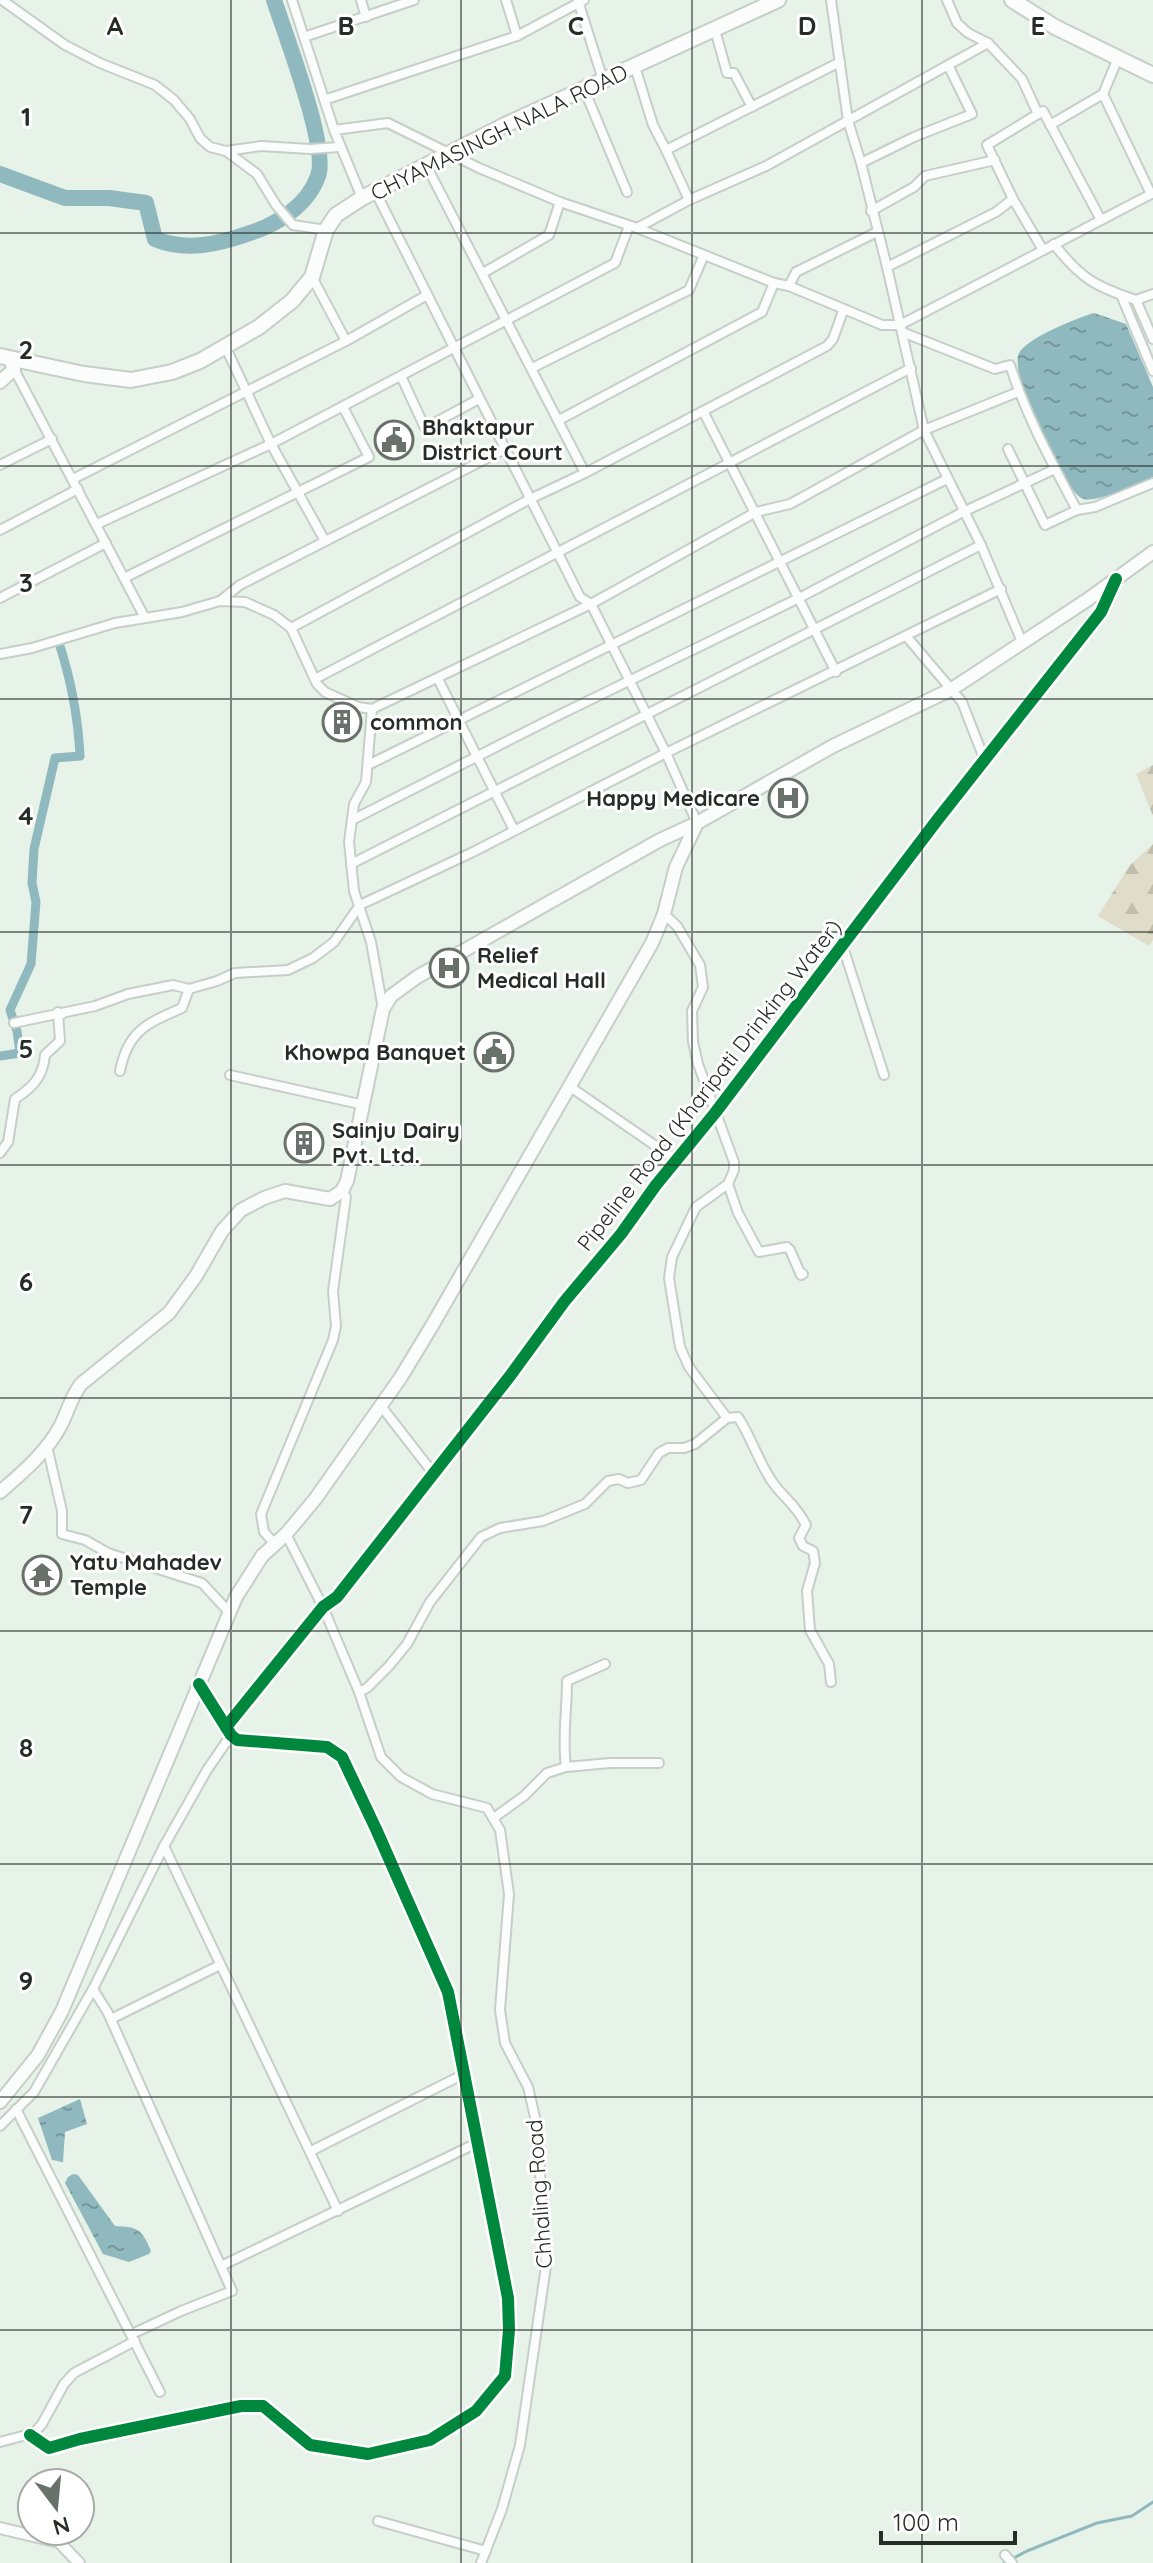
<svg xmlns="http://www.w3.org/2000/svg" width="1153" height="2563" viewBox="0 0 1153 2563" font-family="Quicksand,sans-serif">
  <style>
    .forest { fill: url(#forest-firs) }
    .water { fill: url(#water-ripples) }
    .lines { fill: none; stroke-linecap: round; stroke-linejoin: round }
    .stream { stroke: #8fb9be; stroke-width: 3 }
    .canal { stroke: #8fb9be; stroke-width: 9 }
    .river { stroke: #8fb9be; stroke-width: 16 }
    .minor-casing { stroke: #c6cfc7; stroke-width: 12 }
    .tertiary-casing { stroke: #c6cfc7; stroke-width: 14 }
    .secondary-casing { stroke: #c6cfc7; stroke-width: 16 }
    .primary-casing { stroke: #c6cfc7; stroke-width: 18 }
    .minor { stroke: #fbfdfc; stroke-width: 8 }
    .tertiary { stroke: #fbfdfc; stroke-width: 10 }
    .secondary { stroke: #fbfdfc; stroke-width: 12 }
    .primary { stroke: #fbfdfc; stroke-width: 14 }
    .cycleway-casing { stroke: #fff; stroke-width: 17 }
    .cycleway { stroke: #00873e; stroke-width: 12 }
    .grid { fill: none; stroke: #252d26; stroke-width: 2; stroke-opacity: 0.55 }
    .labels { text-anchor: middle; stroke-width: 6; stroke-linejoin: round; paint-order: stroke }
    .street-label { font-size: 22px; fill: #252d26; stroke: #fff }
    .poi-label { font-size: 22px; font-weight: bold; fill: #252d26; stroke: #fff; text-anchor: start }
    .grid-label { font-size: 26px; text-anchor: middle; font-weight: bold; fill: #252d26; stroke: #fff; stroke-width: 6; stroke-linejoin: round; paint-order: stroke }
  </style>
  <defs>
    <pattern id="forest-firs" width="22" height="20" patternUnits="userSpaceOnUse" patternTransform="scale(2)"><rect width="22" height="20" fill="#dfddc9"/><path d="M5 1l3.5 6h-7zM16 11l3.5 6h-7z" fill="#bfbeac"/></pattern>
    <pattern id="water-ripples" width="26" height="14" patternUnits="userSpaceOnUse" patternTransform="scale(2)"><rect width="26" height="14" fill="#8fb9be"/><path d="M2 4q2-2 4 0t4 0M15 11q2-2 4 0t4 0" fill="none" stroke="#75979a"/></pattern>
  </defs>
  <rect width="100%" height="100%" fill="#e7f2e8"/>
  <g class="forest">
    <path d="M1153,765V816L1136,774Z"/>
    <path d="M1153,844V940L1149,946L1098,916L1130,865Z"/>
  </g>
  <g class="water">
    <path d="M1094,313L1126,324L1153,387V477C1138,483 1098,503 1084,499C1064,494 1008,375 1019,353C1027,338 1077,318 1094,313Z"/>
    <path d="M80,2099L87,2124L65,2132L63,2162L52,2160L38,2118Z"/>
    <path d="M73,2174L78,2175L115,2226C136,2227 142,2228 151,2251L149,2254L129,2262L103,2254L65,2183L68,2177Z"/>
  </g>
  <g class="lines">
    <path class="stream" d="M1004,2563L1027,2551L1097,2523L1132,2516L1153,2502"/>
    <path class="canal" d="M0,1056L20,1053L17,1031L10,1010L31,964L36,902L32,883L34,849L55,758L80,756C78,715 71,679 58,640"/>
    <path class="river" d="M0,174L65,198H109L146,203L155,239C187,252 219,244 250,233C278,224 308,205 318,176C329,148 285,34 274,0"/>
    <defs>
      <g id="minor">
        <path d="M2,0L65,45L100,63L155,85L174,100L190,119L200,138L210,147L226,151L257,174L276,205L293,225L326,230"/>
        <path d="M292,0L334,130L388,123L479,168L560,202L637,228L774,283L789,286L882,325H900L1153,193"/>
        <path d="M361,0L366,17"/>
        <path d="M506,0L517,36"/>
        <path d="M831,0L848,121L861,163L887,267L924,430L981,545L1022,642"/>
        <path d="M947,0L957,23L968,33L988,43L1022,79L1038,114L1043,111L1101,220"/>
        <path d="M578,1L603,80"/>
        <path d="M715,30L727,73H734L752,107"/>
        <path d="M304,37L414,0"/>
        <path d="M635,67L653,125L666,150"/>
        <path d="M584,89L627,192"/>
        <path d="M1103,94L1151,194"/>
        <path d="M324,100L517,36L584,0"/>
        <path d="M1038,114L987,145L1013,199L1043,250"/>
        <path d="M1050,125L1103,94L1118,58"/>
        <path d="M334,130L362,198"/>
        <path d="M226,151L261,146L310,149L339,147"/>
        <path d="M861,163L914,137L972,114L948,65"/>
        <path d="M426,165L585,473"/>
        <path d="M375,191L580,597L591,604L666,753L697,823"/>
        <path d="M689,200L666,150L840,62"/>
        <path d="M871,211L914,187L925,176L995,160"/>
        <path d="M637,228L689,200L766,166L988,43"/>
        <path d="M1054,244C1080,278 1096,287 1136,300L1153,294"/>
        <path d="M887,267L996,212L1013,199"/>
        <path d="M483,273L549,235L560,202"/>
        <path d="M312,277L346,341"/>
        <path d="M789,286L796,272L877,232"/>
        <path d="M1121,295L1153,371"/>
        <path d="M1136,300L1153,339"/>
        <path d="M902,332L995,369L1010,365C1026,416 1052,463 1077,510L1095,507L1153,483"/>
        <path d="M226,348L271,444L325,541"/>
        <path d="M532,368L689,290L704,255"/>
        <path d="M14,369L145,618"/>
        <path d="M401,376L425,428L479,399"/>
        <path d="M703,411L836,672"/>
        <path d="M559,420L762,312L774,283"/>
        <path d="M1008,449L1045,525L1077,510"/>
        <path d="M0,465L52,439"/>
        <path d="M73,479L346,341L427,295"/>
        <path d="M97,524L271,444L615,263L629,226"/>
        <path d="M0,530L78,489"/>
        <path d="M124,578L369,457L343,407"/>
        <path d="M0,598L106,543"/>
        <path d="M220,601L240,585L505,449"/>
        <path d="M291,628L530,499L585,473L827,346L833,339L843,311"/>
        <path d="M907,637L962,702L985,761"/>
        <path d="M0,654L32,648L115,623L182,612L220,601L245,602L274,615L291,628L317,684L325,692L358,707L372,709L591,604L756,512L790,504L924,430L1018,392"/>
        <path d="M315,679L911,368"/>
        <path d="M438,679L514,830"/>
        <path d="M372,709L366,782L354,804L349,842L354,891L371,942L383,1009"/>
        <path d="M368,765L947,479"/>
        <path d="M352,820L553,718L799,598L963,512L1055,469"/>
        <path d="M351,864L981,545"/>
        <path d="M664,914L677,926L700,965L703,987L692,1011L693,1042L698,1064L734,1162V1170L728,1184L738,1213L759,1252L787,1247L790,1250L801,1275L803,1274"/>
        <path d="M843,947L884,1075"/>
        <path d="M14,1023L95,1006L128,994L173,985L189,989"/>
        <path d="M120,1071C128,1030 148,1023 182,1008L189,989L217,981L235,973L288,970L313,958L334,942L360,905L473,852L666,753L1001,589"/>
        <path d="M230,1075L364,1105"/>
        <path d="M569,1086L676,1160"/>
        <path d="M0,1153L8,1142L15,1099C33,1087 43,1077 45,1055L60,1041L58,1012L62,1014"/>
        <path d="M728,1184L696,1207L672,1257L669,1278L680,1347L689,1367L727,1418L738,1417C751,1437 758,1460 771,1480C783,1498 795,1503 806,1525L799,1538L803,1546L813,1551L815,1563L807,1591L810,1630L829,1664L831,1682"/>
        <path d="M381,1406L433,1473"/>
        <path d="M47,1446L62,1511V1534L85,1540L108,1553L202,1583L229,1612"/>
        <path d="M286,1534L323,1607L359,1692L381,1757L401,1777L432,1794L487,1808L500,1830L509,1894L500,2010L505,2043L528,2087L537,2126L546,2266L520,2445L502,2509L481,2563"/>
        <path d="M275,1544L264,1532L261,1514L333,1340L336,1326L333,1291L346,1197L342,1191"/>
        <path d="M359,1692L367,1688L389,1666L407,1644L430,1602L481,1537L500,1528L543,1521L585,1504L608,1481L619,1479L628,1483L641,1480L659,1453L668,1448H684L695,1444L727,1418"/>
        <path d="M226,1727L323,1607L337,1597L510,1376L564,1302L621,1234L656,1185L715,1113L938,819L1101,612L1115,580"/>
        <path d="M566,1767C562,1739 567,1710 567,1681L605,1664"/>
        <path d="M495,1817L524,1796L547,1773L566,1767L610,1763H659"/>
        <path d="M164,1846L338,2211"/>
        <path d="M93,1989L108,2013L232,2291L181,2311L132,2334"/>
        <path d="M111,2019L220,1965"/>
        <path d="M16,2109L160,2392"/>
        <path d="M0,2126L34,2092L93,1989L164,1846L207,1770L231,1735"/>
        <path d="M311,2151L464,2074"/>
        <path d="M221,2266L479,2142"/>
        <path d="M30,2435L49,2448L80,2439L241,2406H263L310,2445L368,2454L430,2440L476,2411L505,2376L509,2330L508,2298L448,1992L376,1829L342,1757L327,1747L237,1740L231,1735L199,1684"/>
        <path d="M0,2442L34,2433L42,2424L64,2384L74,2373L135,2341"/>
        <path d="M378,2521L486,2551"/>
        <path d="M1005,2555L1012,2563"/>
      </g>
      <path id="tertiary" d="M0,2528L59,2542L79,2563"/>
      <g id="secondary">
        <path d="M0,382L14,369L10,359"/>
        <path d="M0,1492C22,1473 47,1452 61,1425C68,1411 71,1397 81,1384L169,1313L196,1276L222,1231L241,1210L264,1198L285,1191L330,1199L342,1191L347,1181L383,1009L391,996L417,977L660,840L697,823"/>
        <path d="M0,2102L38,2055L62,2011L236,1597L262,1556L286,1534L316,1498L401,1377L433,1324L652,943L664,914L676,867L697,823L833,746L952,689L1087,600L1153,552"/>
      </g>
      <g id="primary">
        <path d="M1012,0L1055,27L1153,75"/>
        <path d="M0,356L84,374L131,380L172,372L200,361L259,327L292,301L312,277L326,230L336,215L362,198L505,125L778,0"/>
      </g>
    </defs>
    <use href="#minor" class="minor-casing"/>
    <use href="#tertiary" class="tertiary-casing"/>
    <use href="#secondary" class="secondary-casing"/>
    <use href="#primary" class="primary-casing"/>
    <use href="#minor" class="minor"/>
    <use href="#tertiary" class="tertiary"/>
    <use href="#secondary" class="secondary"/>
    <use href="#primary" class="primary"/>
    <defs>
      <g id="cycleway">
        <path d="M226,1727L323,1607L337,1597L510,1376L564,1302L621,1234L656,1185L715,1113L938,819L1101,612L1116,579"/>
        <path d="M30,2435L49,2448L80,2439L241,2406H263L310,2445L368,2454L430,2440L476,2411L505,2376L509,2330L508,2298L448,1992L376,1829L342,1757L327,1747L237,1740L231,1735L199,1684"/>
      </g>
    </defs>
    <use href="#cycleway" class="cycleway-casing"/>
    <use href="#cycleway" class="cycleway"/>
  </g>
  <path class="grid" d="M231,0V2563M461,0V2563M692,0V2563M922,0V2563M0,233H1153M0,466H1153M0,699H1153M0,932H1153M0,1165H1153M0,1398H1153M0,1631H1153M0,1864H1153M0,2097H1153M0,2330H1153"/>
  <defs>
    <symbol id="civic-ring" viewBox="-11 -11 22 22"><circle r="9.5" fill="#fff" stroke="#69726a" stroke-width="1.5"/><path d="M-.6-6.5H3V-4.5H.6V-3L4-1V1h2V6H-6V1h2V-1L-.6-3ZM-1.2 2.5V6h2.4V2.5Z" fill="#69726a"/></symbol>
    <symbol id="building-ring" viewBox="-11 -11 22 22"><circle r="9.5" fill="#fff" stroke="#69726a" stroke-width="1.5"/><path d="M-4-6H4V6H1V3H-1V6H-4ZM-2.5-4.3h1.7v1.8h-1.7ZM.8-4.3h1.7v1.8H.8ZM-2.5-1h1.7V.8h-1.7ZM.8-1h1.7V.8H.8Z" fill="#69726a"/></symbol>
    <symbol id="hospital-ring" viewBox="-11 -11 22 22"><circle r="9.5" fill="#fff" stroke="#69726a" stroke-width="1.5"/><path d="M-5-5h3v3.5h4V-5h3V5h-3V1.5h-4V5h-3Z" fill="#69726a"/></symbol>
    <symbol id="temple-ring" viewBox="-11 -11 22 22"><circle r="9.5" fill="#fff" stroke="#69726a" stroke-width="1.5"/><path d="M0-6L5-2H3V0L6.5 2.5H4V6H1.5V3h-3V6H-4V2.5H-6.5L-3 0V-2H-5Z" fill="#69726a"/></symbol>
  </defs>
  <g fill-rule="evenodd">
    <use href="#civic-ring" x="372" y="418" width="44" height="44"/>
    <use href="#building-ring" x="320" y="700" width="44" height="44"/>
    <use href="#hospital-ring" x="766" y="776" width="44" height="44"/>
    <use href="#hospital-ring" x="427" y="946" width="44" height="44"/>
    <use href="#civic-ring" x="472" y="1030" width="44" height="44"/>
    <use href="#building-ring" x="282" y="1121" width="44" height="44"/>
    <use href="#temple-ring" x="20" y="1553" width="44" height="44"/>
  </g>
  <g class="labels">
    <g class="street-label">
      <text transform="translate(499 132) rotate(-26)" y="8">CHYAMASINGH NALA ROAD</text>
      <text transform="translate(709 1085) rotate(-52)" y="8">Pipeline Road (Kharipati Drinking Water)</text>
      <text transform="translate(539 2194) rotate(-94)" y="8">Chhaling Road</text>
    </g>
    <g class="poi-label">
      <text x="422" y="435">Bhaktapur<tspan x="422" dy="25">District Court</tspan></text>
      <text x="370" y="730">common</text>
      <text x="760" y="806" text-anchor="end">Happy Medicare</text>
      <text x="477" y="963">Relief<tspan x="477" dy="25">Medical Hall</tspan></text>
      <text x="466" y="1060" text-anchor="end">Khowpa Banquet</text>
      <text x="332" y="1138">Sainju Dairy<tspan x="332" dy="25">Pvt. Ltd.</tspan></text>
      <text x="70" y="1570">Yatu Mahadev<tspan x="70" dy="25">Temple</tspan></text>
    </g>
  </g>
  <g class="grid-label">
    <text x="115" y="35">A</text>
    <text x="346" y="35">B</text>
    <text x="576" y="35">C</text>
    <text x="807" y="35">D</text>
    <text x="1038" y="35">E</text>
    <text x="26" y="126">1</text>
    <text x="26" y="359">2</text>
    <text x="26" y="592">3</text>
    <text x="26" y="825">4</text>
    <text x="26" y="1058">5</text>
    <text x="26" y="1291">6</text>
    <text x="26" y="1524">7</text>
    <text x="26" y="1757">8</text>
    <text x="26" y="1990">9</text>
  </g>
  <g transform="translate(56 2507) rotate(164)"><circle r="38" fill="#ffffff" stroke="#a8aba8" stroke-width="2"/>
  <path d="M0-6L14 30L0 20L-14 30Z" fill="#69726a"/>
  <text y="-12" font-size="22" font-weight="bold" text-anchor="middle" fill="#252d26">N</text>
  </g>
  <path d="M881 2531v12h134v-12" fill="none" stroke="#252d26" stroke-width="4"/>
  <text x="893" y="2531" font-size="24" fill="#252d26" stroke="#ffffff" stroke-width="6" paint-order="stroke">100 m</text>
</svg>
